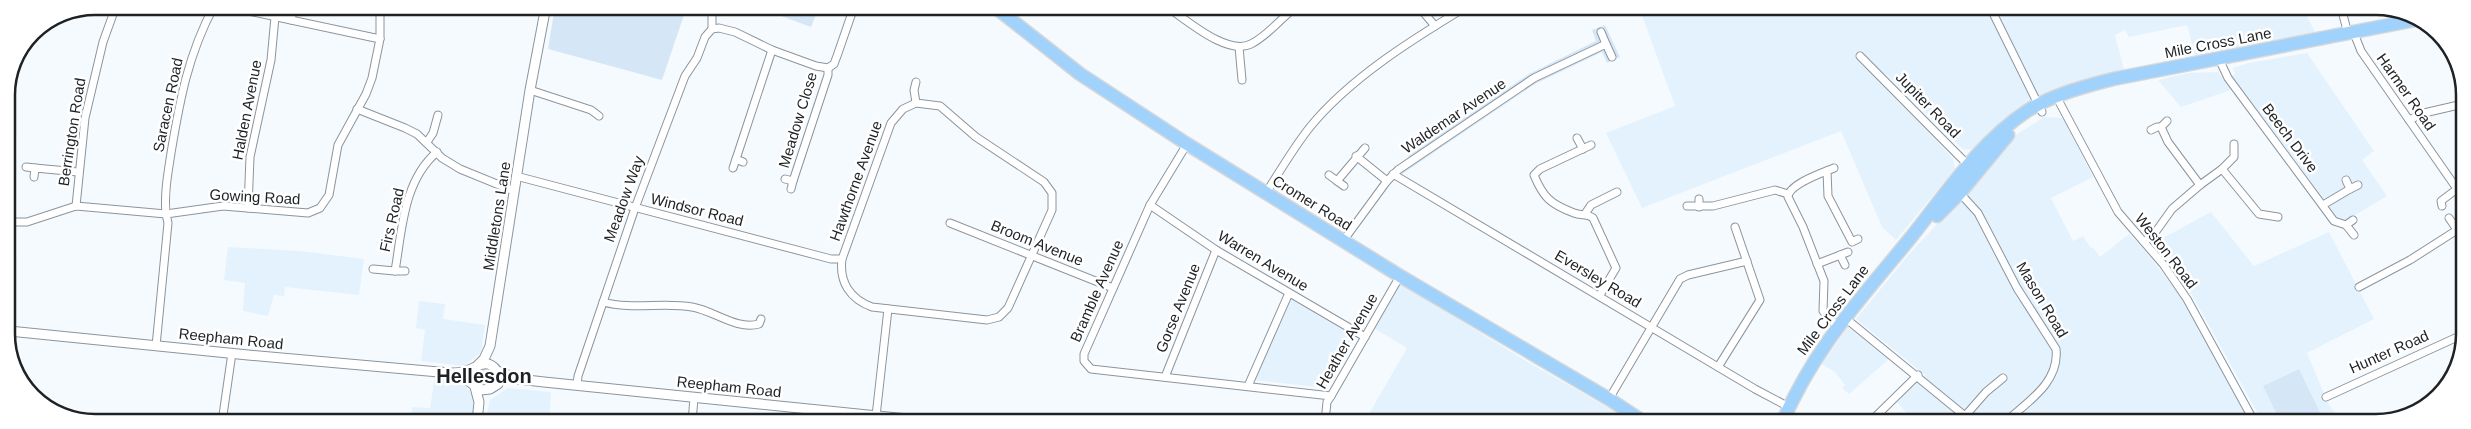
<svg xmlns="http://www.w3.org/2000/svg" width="2471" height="429" viewBox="0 0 2471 429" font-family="Helvetica,sans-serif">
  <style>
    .built { fill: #e4f2fe }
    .green { fill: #d5e7f7 }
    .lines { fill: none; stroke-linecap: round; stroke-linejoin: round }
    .minor-casing { stroke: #8b959e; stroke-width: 9 }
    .tertiary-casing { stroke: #8b959e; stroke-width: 11 }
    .trunk-casing { stroke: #d6d7d8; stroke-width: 15 }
    .minor { stroke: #fff; stroke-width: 7 }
    .tertiary { stroke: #fff; stroke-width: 9 }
    .trunk { stroke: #a0d2fc; stroke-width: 12 }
    .labels { text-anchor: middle; stroke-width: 5; stroke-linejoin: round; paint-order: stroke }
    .street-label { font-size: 15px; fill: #1e2225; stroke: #fff }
    .district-label { font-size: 20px; font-weight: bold; fill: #1e2225; stroke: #fff }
    .rim { fill: none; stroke: #1e2225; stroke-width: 2.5 }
  </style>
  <rect width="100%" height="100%" fill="#f5fafe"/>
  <g class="built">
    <path d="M1639,7H2302L2315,32L2195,55L2187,25L2129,37L2125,30L2115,35L2124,70L2074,83L2046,96L1973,150L1963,149L1886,74L1879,76L1953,159L1955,169L1896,240L1882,227L1841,131L1642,208L1606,133L1675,106Z"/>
    <path d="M2307,53L2374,151L2362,160L2387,196L2342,223L2231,76L2235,74L2233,68L2249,63Z"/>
    <path d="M2218,72L2231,90L2181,107L2158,80L2188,73Z"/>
    <path d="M2044,117L2063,118L2093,177L2051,198L2073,241L2083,236L2091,248L2093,247L2100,257L2129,234L2149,255L2183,300L2251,423H1915L1897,402L1925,375L1856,319L1910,253L1969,190L2016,135Z"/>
    <path d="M2211,212L2254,266L2329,232L2374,319L2307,353L2328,403L2342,423H2263L2161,239Z"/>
    <path d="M228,247L300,251L364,259L359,295L285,287L284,296L274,295L268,316L243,311L245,283L224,280Z"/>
    <path d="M1393,279L1526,361L1633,422H1369L1370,412L1407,348L1367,324Z"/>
    <path d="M1289,298L1355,337L1326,388L1253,380Z"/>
    <path d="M419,301L445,304L443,319L485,325L481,352L464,366L421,361L425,330L416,328Z"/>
    <path d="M1848,327L1889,359L1849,394L1842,388L1845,385L1835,372L1822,364Z"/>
    <path d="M435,377H449L462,381L476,400L474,422H411L412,407L430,408Z"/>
    <path d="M508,388L551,392L549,422H485L490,400Z"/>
  </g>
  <g class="green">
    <path d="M555,6H687L662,80L548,49Z"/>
    <path d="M755,6L819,7L811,27Z"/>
    <path d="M1605,25L1620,57L1607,63L1602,52L1535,84L1402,174L1398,170L1411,160L1408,156L1529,74L1596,41L1592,30Z"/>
    <circle cx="484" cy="376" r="10"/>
    <path d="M2299,369L2325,423H2281L2263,386Z"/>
  </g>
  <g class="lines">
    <defs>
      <g id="minor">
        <path d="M225,6L380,39"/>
        <path d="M1167,7C1187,20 1227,56 1251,44C1267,36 1281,19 1295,7"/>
        <path d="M1419,7L1435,26"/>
        <path d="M1990,7L2042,112"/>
        <path d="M2341,7L2348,34"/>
        <path d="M712,11V29"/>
        <path d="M291,20L294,6"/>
        <path d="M2354,33L2361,51L2455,186L2457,189L2463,185"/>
        <path d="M1606,44L1612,57"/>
        <path d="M1239,47L1242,80"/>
        <path d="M1860,56L1969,166"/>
        <path d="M2219,59L2228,78L2334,221L2346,225L2354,235"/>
        <path d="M530,90L591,110L599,116"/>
        <path d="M2056,96L2118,212L2163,264L2187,299L2255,423"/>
        <path d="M916,103L940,106L976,137L1044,182L1052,193V210L1008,308L999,317L987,320L872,307C850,299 839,282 842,259L891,123L903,109Z"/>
        <path d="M916,103L914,90L916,82"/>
        <path d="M357,109L405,128L417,134L442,158L460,169L514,191"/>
        <path d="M2409,120L2424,113L2463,104"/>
        <path d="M2161,127L2167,121"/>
        <path d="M1577,138L1583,149"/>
        <path d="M427,142L433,133L438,115"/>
        <path d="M1187,144L1150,205L1084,354V361L1091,369L1331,396"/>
        <path d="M1591,145L1540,169L1534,175C1543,197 1550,204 1574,213C1581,216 1587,213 1593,218L1616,268L1600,295"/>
        <path d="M1356,156L1387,181"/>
        <path d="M743,162L736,159L772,50"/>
        <path d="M26,167L35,168"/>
        <path d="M733,168L736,159"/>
        <path d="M1834,168C1822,173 1789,184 1788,197L1803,227L1824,281L1823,311L1837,326"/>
        <path d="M2222,169L2234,157V144"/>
        <path d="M1827,171L1828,196L1852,242L1858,239"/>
        <path d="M1393,174L1755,389L1789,407"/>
        <path d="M1329,175L1337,181L1365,148"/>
        <path d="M516,176L831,259H842"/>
        <path d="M34,177L35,168L78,172"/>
        <path d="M785,179L793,181L828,75V68"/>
        <path d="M1337,181L1344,186"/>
        <path d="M2200,185L2222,169L2259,214L2278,217"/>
        <path d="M791,189L793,181"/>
        <path d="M2350,189L2358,185"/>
        <path d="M1958,191L1978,213L2017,288L2056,349C2060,383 2026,403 2004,423"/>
        <path d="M1266,193C1280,171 1294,147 1310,127C1350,78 1413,39 1466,7"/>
        <path d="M1150,205L1216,250L1365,337"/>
        <path d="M2323,205L2350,189L2346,180"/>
        <path d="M76,206L85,118L103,42L116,6"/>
        <path d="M1687,206H1713L1775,190L1788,194"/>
        <path d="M2442,206L2441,201L2457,189"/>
        <path d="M1699,207V199"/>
        <path d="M248,208L250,157L271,60L275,17"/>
        <path d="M1585,214L1591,205L1617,192"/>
        <path d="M2449,218L2464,240"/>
        <path d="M8,222H27L76,206L166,214C164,193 168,173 171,153C180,99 188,55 214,6"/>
        <path d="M950,223L1113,288"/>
        <path d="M2346,225L2353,220"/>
        <path d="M1343,241L1387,181L1398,170L1534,78L1606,44L1601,32"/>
        <path d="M2144,242L2157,230L2172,209L2200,185L2168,142L2161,127H2157L2151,130"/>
        <path d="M1840,255L1845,265"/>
        <path d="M1817,264L1848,252"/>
        <path d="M373,269L395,271"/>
        <path d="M405,271H395C402,231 403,181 437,152"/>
        <path d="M2359,287L2410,260L2457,230"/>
        <path d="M603,302C632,310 663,302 692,307C715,311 736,330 759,324L761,319"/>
        <path d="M1844,317L1965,416L1986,392L2003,378"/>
        <path d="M156,346L168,223L166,214L223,206L308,213L320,208L329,195L338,145L366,94L372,78L380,39V6"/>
        <path d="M1718,367L1760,300L1735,227"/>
        <path d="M1165,377L1216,250"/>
        <path d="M577,385L578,376L635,208L685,76L697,58L705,37L712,29L719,28L735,32L772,50L816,66L828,68L834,64L837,56L854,7"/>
        <path d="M1248,386L1289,293"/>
        <path d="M2326,397L2464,334"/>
        <path d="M1609,399L1680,279L1688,275L1747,261"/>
        <path d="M876,416L888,309"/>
        <path d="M222,422L232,353"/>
        <path d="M692,422L694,398"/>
        <path d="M842,422V413"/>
        <path d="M1325,422L1327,402L1331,396L1400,276"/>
        <path d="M1869,423L1918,375"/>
      </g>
      <g id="tertiary">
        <path d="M9,331L248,355L450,373C455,373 461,373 466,371C478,367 487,357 497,371V381L494,386"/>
        <path d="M478,365L484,359L490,346L530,90L546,6"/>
        <path d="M497,371L518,379L544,382L937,422"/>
        <path d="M453,374L463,377L481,390L490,389L498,384"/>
        <path d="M475,387L479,402L477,422"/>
      </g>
      <g id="trunk">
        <path d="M995,7L1080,74L1187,144L1400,276L1609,399L1644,422"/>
        <path d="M1937,216L1960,193L2008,135"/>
        <path d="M1782,423C1815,346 1861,299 1912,236C1947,192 1980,142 2027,111C2054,94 2083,87 2113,79L2415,20"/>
      </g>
    </defs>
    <use href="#minor" class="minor-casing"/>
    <use href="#tertiary" class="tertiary-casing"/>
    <use href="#trunk" class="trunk-casing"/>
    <use href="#minor" class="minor"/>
    <use href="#tertiary" class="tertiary"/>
    <use href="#trunk" class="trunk"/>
  </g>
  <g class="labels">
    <g class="street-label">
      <text transform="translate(2218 43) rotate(-11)" y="5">Mile Cross Lane</text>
      <text transform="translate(2406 92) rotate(55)" y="5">Harmer Road</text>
      <text transform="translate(168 105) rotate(-78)" y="5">Saracen Road</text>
      <text transform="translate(1928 105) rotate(46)" y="5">Jupiter Road</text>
      <text transform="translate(247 110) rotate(-79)" y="5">Halden Avenue</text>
      <text transform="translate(1454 116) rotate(-34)" y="5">Waldemar Avenue</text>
      <text transform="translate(798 120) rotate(-73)" y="5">Meadow Close</text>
      <text transform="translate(72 132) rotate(-81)" y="5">Berrington Road</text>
      <text transform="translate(2290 138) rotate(53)" y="5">Beech Drive</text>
      <text transform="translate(856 181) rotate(-70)" y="5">Hawthorne Avenue</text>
      <text transform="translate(255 197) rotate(3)" y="5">Gowing Road</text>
      <text transform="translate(624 199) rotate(-70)" y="5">Meadow Way</text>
      <text transform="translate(1312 203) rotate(32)" y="5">Cromer Road</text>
      <text transform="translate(697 210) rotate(14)" y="5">Windsor Road</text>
      <text transform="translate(497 216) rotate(-81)" y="5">Middletons Lane</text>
      <text transform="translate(392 220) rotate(-77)" y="5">Firs Road</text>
      <text transform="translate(1037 243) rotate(22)" y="5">Broom Avenue</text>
      <text transform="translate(2166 251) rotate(52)" y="5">Weston Road</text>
      <text transform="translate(1263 261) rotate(31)" y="5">Warren Avenue</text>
      <text transform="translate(1598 279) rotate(31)" y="5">Eversley Road</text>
      <text transform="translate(1097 291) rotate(-66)" y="5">Bramble Avenue</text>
      <text transform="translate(2042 300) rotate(59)" y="5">Mason Road</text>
      <text transform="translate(1178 308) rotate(-68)" y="5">Gorse Avenue</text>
      <text transform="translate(1833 310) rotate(-53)" y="5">Mile Cross Lane</text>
      <text transform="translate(231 339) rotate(6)" y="5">Reepham Road</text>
      <text transform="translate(1347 341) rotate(-60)" y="5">Heather Avenue</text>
      <text transform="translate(2389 352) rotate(-24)" y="5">Hunter Road</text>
      <text transform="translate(729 387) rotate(6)" y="5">Reepham Road</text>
    </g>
    <g class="district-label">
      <text x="484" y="383">Hellesdon</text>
    </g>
  </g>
  <path d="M0 0H2471V429H0ZM95 15H2376A80 80 0 0 1 2456 95V334A80 80 0 0 1 2376 414H95A80 80 0 0 1 15 334V95A80 80 0 0 1 95 15Z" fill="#fff" fill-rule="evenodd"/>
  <path class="rim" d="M95 15H2376A80 80 0 0 1 2456 95V334A80 80 0 0 1 2376 414H95A80 80 0 0 1 15 334V95A80 80 0 0 1 95 15Z"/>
</svg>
